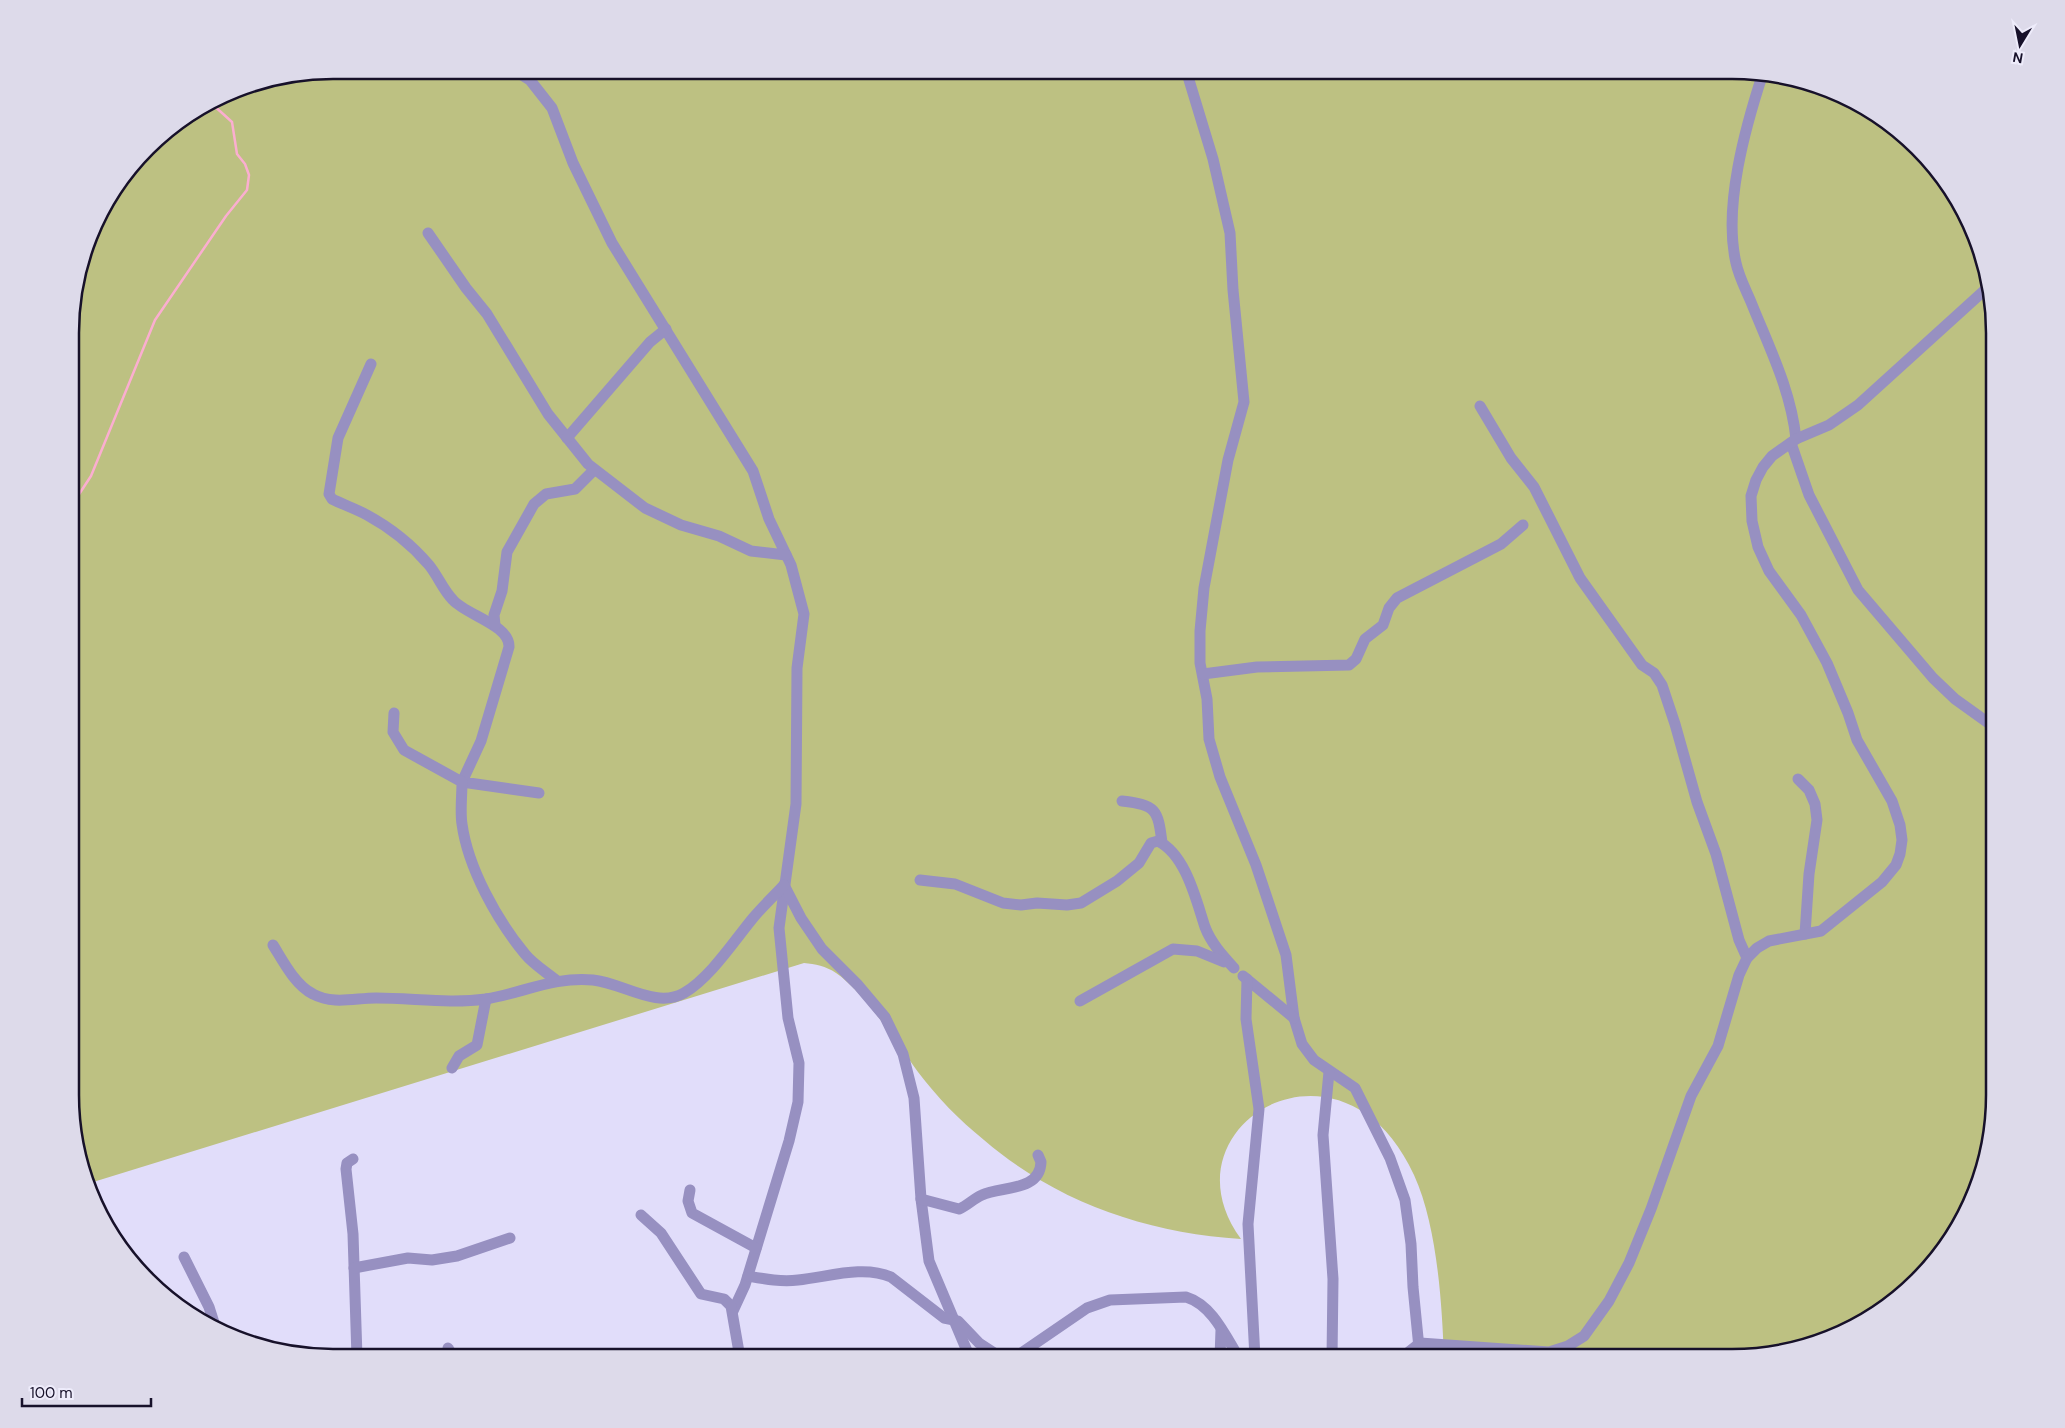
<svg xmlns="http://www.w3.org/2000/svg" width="2065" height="1428" viewBox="0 0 2065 1428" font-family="'DM Sans',sans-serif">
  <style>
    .green { fill: #bdc182 }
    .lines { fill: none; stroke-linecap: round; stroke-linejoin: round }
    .stream { stroke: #fbaed0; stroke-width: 2.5 }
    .minor { stroke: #9790c1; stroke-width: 11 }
    .rim { fill: none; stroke: #17112a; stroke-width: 2.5 }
  </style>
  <rect width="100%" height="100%" fill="#e1ddfa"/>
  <path class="green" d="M333,70L1749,71L1817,84L1892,124L1930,160L1968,216L1994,316V1112L1981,1180L1941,1255L1905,1293L1849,1331L1800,1349L1732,1358H1444C1442,1303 1437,1225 1414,1175C1342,1017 1158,1126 1241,1239C1147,1233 1056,1202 984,1140C959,1120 937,1097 918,1072C897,1043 864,992 836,973C826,966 815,964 804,963L90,1183L72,1129V299L97,216L159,135L233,90Z"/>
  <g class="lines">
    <path class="stream" d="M72,505L91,476L155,320L226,216L247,190L249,175L245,164L237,154L232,122L211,103"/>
    <g class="minor">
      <path d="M514,70L530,80L552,108L573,163L612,243L753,471L769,519L791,565L804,614L797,668L796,804L779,928L788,1018L799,1063L798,1102L789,1141L745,1285L733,1311"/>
      <path d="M1186,70L1213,159L1230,233L1233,290L1244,402L1228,460L1204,588L1200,631V663L1207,699L1209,739L1220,777L1256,865L1286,955L1294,1018L1302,1044L1314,1060L1355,1088L1390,1158L1405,1200L1411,1244L1413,1287L1420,1358"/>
      <path d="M1763,73C1745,128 1723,207 1736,263C1739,277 1746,290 1751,302C1769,347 1791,390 1796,439"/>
      <path d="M428,233L466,288L487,314L548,414L588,464L645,508L681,525L719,536L751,551L786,555"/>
      <path d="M371,364L338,438L329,494L332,499C344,505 356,509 367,515C391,528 412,545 429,565C438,576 443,590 453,600C466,615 510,625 509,647L481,741L462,782L539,793"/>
      <path d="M1480,406L1511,458L1534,487L1580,578L1642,665L1654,673L1662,685L1675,724L1697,802L1716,854L1739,940L1747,958"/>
      <path d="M567,438L650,342L666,329"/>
      <path d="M1791,443L1809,495L1858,590L1933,678L1955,699L1994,727"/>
      <path d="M495,625L494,615L502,591L507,552L534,504L546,494L575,489L594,470"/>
      <path d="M1203,674L1257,667L1349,665L1356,659L1365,639L1383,625L1389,608L1397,598L1501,544L1523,525"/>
      <path d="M394,713L393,732L404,750L462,782C462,796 460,811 462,824C468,868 497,920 525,954C533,964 546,972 557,981"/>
      <path d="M1798,779L1809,790L1815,804L1817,820L1809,874L1805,934"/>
      <path d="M1122,801C1156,805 1158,809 1162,843"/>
      <path d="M920,880L955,884L1003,903L1021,905L1037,903L1067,905L1081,903L1117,881L1139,863L1151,843L1158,841C1186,855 1196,900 1205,927C1211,943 1223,956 1234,968"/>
      <path d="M784,885L801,918L822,949L858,985L885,1017L903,1054L914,1098L921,1199L929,1261L970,1358"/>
      <path d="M273,945C283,961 295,985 313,994C333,1005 355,998 376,998C413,998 449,1004 486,999C522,993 556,976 593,980C623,983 656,1009 684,993C710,978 734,941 753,918C763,906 774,896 784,885"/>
      <path d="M1243,976L1294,1018"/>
      <path d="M1247,979L1246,1019L1259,1109L1248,1224L1255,1358"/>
      <path d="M1080,1001L1173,949L1197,951L1224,962"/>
      <path d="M452,1068L459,1056L477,1045L486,999"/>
      <path d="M1329,1072L1323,1135L1333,1279L1332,1358"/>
      <path d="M353,1159L347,1163L346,1169L353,1234L357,1357"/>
      <path d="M690,1190L688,1201L692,1213L756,1248"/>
      <path d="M921,1199L959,1209C967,1206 973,1199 982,1195C1001,1186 1040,1192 1041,1162L1038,1155"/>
      <path d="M641,1215L661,1233L701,1294L724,1299L731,1306L740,1358"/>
      <path d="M184,1257L209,1307L215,1326"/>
      <path d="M354,1268L408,1258L432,1260L457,1256L510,1238"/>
      <path d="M748,1276C765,1279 781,1282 798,1280C828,1277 863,1265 891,1277L944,1318L954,1320"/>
      <path d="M958,1321L979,1343L1002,1358"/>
      <path d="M448,1348L454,1358"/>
      <path d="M1014,1358L1087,1308L1110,1300L1186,1297C1212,1305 1225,1335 1239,1358"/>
      <path d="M1220,1358L1221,1330"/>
      <path d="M1401,1358L1420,1343L1549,1352L1568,1346L1584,1336L1609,1301L1629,1263L1651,1209L1691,1096L1718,1046L1739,975L1747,958L1757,948L1769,941L1821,931L1882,882L1896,865L1900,854L1902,840L1900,825L1892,801L1857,740L1848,713L1827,663L1801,615L1769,571L1758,547L1752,521L1751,496L1756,480L1763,467L1772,456L1796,439L1829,425L1858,405L1987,288"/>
    </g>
  </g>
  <path d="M0 0H2065V1428H0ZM333 79H1732A254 254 0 0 1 1986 333V1095A254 254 0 0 1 1732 1349H333A254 254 0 0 1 79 1095V333A254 254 0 0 1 333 79Z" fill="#dddaea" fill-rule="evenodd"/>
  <path class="rim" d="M333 79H1732A254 254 0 0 1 1986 333V1095A254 254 0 0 1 1732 1349H333A254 254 0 0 1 79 1095V333A254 254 0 0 1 333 79Z"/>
  <g transform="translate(2020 45) rotate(190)" stroke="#eeecfb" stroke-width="4" paint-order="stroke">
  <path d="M0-4L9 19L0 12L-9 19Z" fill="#17112a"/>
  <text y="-8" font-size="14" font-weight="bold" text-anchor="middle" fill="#17112a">N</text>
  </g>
  <path d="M22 1398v8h129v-8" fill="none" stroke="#17112a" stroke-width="2.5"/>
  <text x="30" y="1398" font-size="15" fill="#17112a" stroke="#eeecfb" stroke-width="4" paint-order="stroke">100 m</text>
</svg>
